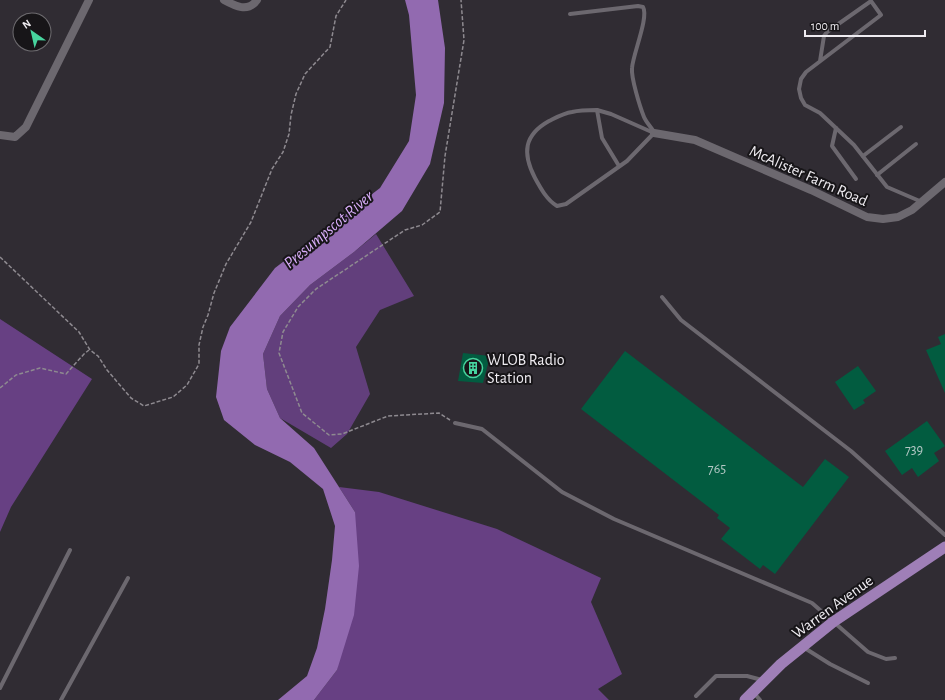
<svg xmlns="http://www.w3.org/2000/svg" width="945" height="700" viewBox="0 0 945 700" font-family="'Alegreya Sans',sans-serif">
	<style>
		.green { fill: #623f7c }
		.forest { fill: #674083 }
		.water { fill: #926ab0 }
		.building { fill: #025c40 }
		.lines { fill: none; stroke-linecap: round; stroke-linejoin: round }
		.path { stroke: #8e8a90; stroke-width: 1.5; stroke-dasharray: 4 2; stroke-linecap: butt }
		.service { stroke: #6c686f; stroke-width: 4 }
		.minor { stroke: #6c686f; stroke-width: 8 }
		.primary { stroke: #9f7fb7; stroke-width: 11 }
		.labels { text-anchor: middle; stroke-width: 4; stroke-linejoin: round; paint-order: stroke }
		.number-label { font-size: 14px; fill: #b4c8c5 }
		.street-label { font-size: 16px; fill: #efecf1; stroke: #171518 }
		.poi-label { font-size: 16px; fill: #efecf1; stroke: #171518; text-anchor: start }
		.water-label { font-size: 17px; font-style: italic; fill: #d9aefa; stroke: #171518 }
	</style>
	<rect width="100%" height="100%" fill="#302c33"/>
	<polygon class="green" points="376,234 414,296 380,310 356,347 370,394 347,434 331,448 280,418 267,389 263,354 280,316 310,285 354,252"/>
	<g class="forest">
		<polygon points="0,319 92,379 11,507 0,532"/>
		<polygon points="339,487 379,492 497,529 601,578 591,602 622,674 598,689 609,700 314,700 337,670 355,512"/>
	</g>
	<polygon class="water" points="405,0 438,0 445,48 444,103 430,164 402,211 354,252 310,285 280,316 263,354 267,389 280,418 314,448 355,512 359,566 354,615 337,670 314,700 278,700 307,676 317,648 325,609 332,560 335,526 323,489 290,462 255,445 224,420 216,397 221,351 230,327 275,268 380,188 409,141 416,95 409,15"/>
	<g class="building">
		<polygon points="945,334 945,393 926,350 941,344 938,337"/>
		<polygon points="625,351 803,487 825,459 849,477 775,574 763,565 760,569 721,539 730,528 717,518 719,515 581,409"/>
		<polygon points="463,353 490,356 483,383 458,381"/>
		<polygon points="858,366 876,391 863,400 865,403 854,410 835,382"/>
		<polygon points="927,421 945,446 934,453 939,461 918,477 912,468 902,475 885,451"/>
	</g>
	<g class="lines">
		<g class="path">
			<polyline points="0,257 79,332 90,350 98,356 107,370 131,398 144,406 173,397 187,385 199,364 199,345 203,327 208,315 214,293 226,264 251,222 272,169 283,152 289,134 291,115 296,94 305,74 330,47 336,16 346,0"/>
			<polyline points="0,388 16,375 40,368 66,374 84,354 89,350"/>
			<polyline points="450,420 439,413 388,416 342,434 329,435 302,413 279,353 283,332 298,307 316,289 405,230 422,225 440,212 445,156 464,40 461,0"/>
		</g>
		<g class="service">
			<path d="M570 14 638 6 643 7C649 17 633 54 632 68 631 78 640 107 644 117 646 122 651 127 654 132"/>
			<polyline points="820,61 824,36 827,32 871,1 881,15 806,72 801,79 799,89 801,98 805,105 820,113 854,145 887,187 922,202"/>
			<path d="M597 110 611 114 654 133 627 161 566 204 557 206C547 200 541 189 535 178 522 153 524 135 549 121 557 117 564 113 572 112 580 110 589 110 597 110Z"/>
			<polyline points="597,110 602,138 619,166"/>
			<polyline points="836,128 832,146 856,179"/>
			<polyline points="863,156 901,127"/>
			<polyline points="877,175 916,144"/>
			<polyline points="662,297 681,320 851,451 945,535"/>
			<polyline points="455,423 482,429 562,492 614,519 812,603 868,652 886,659 895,658"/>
			<polyline points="803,647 830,664 868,683"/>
			<polyline points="0,688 70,550"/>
			<polyline points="754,693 760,700"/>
			<polyline points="696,696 716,676 747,676 762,680"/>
			<polyline points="61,700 128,578"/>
		</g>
		<g class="minor">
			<path d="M224 0C235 6 248 13 257 0"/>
			<polyline points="654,133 695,140 811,190 867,217 883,219 898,217 912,210 945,182"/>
			<polyline points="0,135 15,137 26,127 89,0"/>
		</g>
		<polyline class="primary" points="745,700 781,664 833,622 945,547"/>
	</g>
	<defs>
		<symbol id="building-ring" viewBox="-11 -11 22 22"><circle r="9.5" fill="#171518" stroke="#47d49e" stroke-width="1.5"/><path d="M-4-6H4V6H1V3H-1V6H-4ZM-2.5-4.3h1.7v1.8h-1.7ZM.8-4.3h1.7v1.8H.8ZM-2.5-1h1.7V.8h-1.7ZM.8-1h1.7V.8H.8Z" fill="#47d49e"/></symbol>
	</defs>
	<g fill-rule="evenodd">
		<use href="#building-ring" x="462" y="357" width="22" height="22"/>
	</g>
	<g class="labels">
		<g class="number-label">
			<text x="914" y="454">739</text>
			<text x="717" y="473">765</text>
		</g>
		<g class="street-label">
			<text transform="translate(809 175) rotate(24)" y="6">McAlister Farm Road</text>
			<text transform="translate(832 606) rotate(-36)" y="6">Warren Avenue</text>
		</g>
		<g class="poi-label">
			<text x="487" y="365">WLOB Radio<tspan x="487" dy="18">Station</tspan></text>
		</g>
		<g class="water-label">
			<text transform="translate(328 229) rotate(-40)" y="6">Presumpscot River</text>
		</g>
	</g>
	<g transform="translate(32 32) rotate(326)"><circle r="19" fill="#171518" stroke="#6d6b6f"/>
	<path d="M0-3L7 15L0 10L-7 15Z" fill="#47d49e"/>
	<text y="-6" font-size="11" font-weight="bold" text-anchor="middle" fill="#efecf1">N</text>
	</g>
	<path d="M805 30v6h120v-6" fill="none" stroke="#efecf1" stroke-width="2"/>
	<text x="811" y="30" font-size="12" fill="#efecf1" stroke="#171518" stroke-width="3" paint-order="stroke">100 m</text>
</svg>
